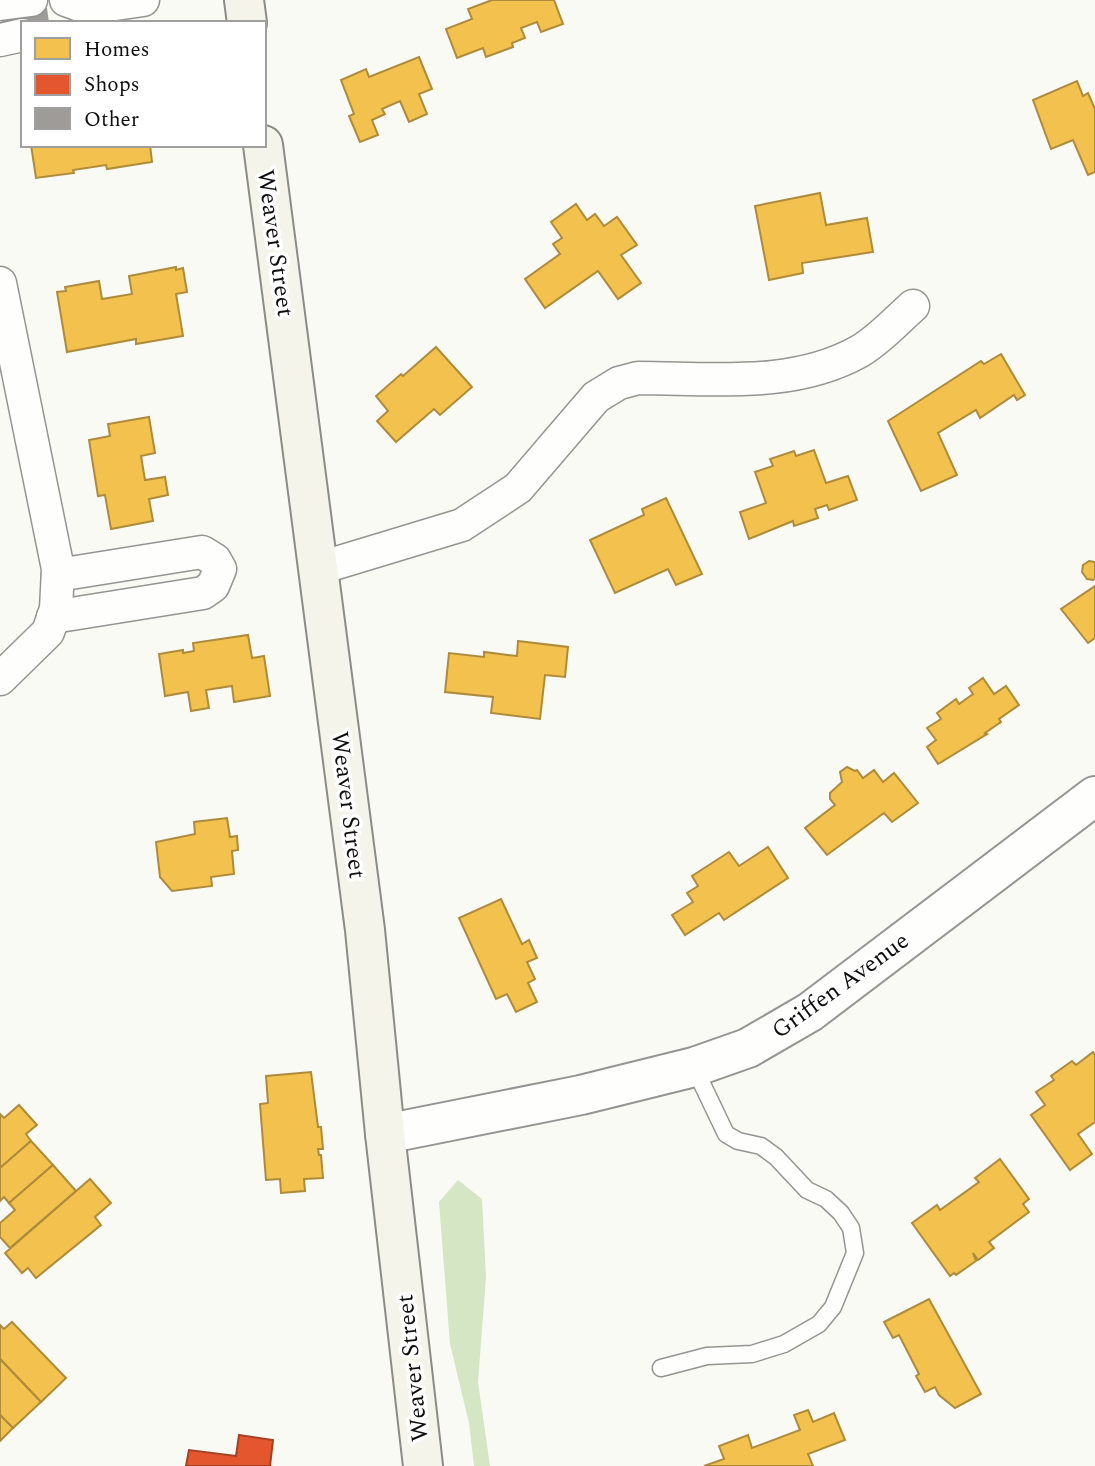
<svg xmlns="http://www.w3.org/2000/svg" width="1095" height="1466" viewBox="0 0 1095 1466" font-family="Spectral,serif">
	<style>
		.forest { fill: #d4e6c4 }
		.homes { fill: #f2c14e; stroke: #ae8b3b; stroke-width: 2 }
		.shops { fill: #e4572e; stroke: #a44124; stroke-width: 2 }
		.building { fill: #9e9c99 }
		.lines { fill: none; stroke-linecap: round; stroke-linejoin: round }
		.service-casing { stroke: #949492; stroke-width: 19 }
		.minor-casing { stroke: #949492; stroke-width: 35 }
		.tertiary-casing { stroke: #949492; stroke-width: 42 }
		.secondary-casing { stroke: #8b8b88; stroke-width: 42 }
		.service { stroke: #fefefd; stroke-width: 16 }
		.minor { stroke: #fefefd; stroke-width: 32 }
		.tertiary { stroke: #fefefd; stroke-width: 38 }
		.secondary { stroke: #f4f4eb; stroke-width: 38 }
		.labels { text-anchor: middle; stroke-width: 7; stroke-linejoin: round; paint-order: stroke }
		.street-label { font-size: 24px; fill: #0e0e0e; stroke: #fff }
	</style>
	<rect width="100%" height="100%" fill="#fafaf4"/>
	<polygon class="forest" points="458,1180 482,1199 486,1277 478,1382 490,1466 474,1466 469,1423 450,1344 439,1202"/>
	<g class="homes">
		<polygon points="492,0 554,0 563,24 541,32 537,22 521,28 525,38 512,43 513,47 486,57 483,48 457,58 446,29 472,19 468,9"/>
		<polygon points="419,57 432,89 419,94 427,114 409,122 400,101 382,109 385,114 372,120 378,135 360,142 349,116 354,114 341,80 366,69 369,77"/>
		<polygon points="1077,81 1083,96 1088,93 1095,109 1095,172 1088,175 1073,140 1051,149 1033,100"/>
		<polygon points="31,145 150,145 152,162 107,169 106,165 73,170 74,173 36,178"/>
		<polygon points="820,193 826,225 867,218 873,252 802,263 803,273 769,280 755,206"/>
		<polygon points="576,204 587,220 595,214 604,226 617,217 637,245 621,255 641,283 618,299 598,271 545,308 525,279 560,254 553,244 562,238 551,222"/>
		<polygon points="176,267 176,270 183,268 187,292 176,294 183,336 136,344 136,339 67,352 57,292 66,291 65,287 99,281 102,299 132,294 129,276"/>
		<polygon points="436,347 472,387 440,415 434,409 396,442 377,421 388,411 376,396 401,374 403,376"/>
		<polygon points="1001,354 1025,395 1017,400 1014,395 980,418 976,410 938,433 957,475 921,491 888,421 981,361 984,364"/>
		<polygon points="149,417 155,453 141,456 145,480 165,477 168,495 149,499 153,521 111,529 105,495 98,496 89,440 110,436 108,424"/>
		<polygon points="814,450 826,483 848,476 857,500 829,510 827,505 815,509 818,518 794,526 793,521 749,539 740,512 766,503 755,472 773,466 770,459 794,451 796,456"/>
		<polygon points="666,498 702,574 676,585 668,569 615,593 590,540 644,515 642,509"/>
		<polygon points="1089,561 1095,562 1095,579 1093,580 1087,579 1082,572 1083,565"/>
		<polygon points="1095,586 1095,638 1088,643 1061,609"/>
		<polygon points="248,635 252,658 264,656 270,696 234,702 232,686 206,690 209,708 191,711 188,692 165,696 159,654 183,650 183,653 194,651 193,643"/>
		<polygon points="518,641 568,647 565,677 545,675 540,719 491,713 493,697 445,692 449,653 484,657 484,652 517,656"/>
		<polygon points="983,678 994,694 1006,686 1019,705 999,719 1001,722 985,733 987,734 938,764 927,747 936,740 927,728 941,719 937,713 956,699 959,704 973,694 969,688"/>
		<polygon points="847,767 855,771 857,770 863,778 874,770 883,782 894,773 918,803 892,822 884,813 827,855 805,828 835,805 830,799 830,793 842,782 840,772"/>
		<polygon points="227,818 230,837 237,836 238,850 232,851 234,874 211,877 212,886 172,891 160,877 156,842 195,834 194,822"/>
		<polygon points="768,847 788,878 724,920 719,913 685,935 672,915 693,902 687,893 698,886 692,876 729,852 739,866"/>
		<polygon points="501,899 522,944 529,940 537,958 527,962 535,979 528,983 537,1002 516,1012 507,994 496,999 459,918"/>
		<polygon points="1093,1052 1095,1055 1095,1122 1078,1134 1092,1154 1070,1170 1031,1115 1045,1105 1036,1092 1054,1080 1051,1076 1072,1061 1076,1065"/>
		<polygon points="311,1072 318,1127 321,1127 323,1149 318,1149 319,1155 321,1155 323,1178 304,1179 305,1191 281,1193 280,1179 266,1180 260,1104 268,1103 266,1076"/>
		<polygon points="19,1105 37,1125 26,1134 31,1141 0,1168 0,1114 4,1118"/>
		<polygon points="31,1141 53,1165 9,1203 4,1197 0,1201 0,1168"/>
		<polygon points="1000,1159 1029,1199 1023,1204 1029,1212 989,1242 994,1248 978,1260 973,1253 976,1261 956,1275 954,1273 950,1276 912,1223 937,1205 940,1210 979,1182 975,1178"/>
		<polygon points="53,1165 76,1191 10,1248 0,1237 0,1223 15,1210 9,1203"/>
		<polygon points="90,1179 111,1203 95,1217 101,1225 36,1278 28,1268 22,1273 5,1253"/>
		<polygon points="929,1299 981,1394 955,1408 939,1395 935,1387 925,1392 916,1376 919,1374 899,1335 893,1338 884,1322"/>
		<polygon points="12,1322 66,1378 41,1402 0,1359 0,1325 4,1329"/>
		<polygon points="0,1359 41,1402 13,1428 0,1415"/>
		<polygon points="808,1410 813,1422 834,1413 845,1440 808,1454 813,1466 704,1466 724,1459 719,1446 748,1435 752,1448 800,1430 794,1415"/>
		<polygon points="0,1415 13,1428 0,1441"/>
	</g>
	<polygon class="shops" points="239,1435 273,1440 270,1466 186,1466 189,1450 236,1456"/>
	<polygon class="building" points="47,8 49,23 23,23 3,34 1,13"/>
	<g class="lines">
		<defs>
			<polyline id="service" points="661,1368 707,1356 752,1354 784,1344 819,1324 833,1307 855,1253 851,1228 841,1213 826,1199 807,1190 776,1157 761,1146 738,1141 726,1134 694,1067"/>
			<g id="minor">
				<polyline points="66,0 88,8 143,0"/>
				<polyline points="0,4 31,0"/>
				<polyline points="0,40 23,35"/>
				<polyline points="0,283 58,569 56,609 48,632 0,679"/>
				<path d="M320 568 462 525 518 488 596 397 619 383 638 378C711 378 793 389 860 351 879 340 896 321 913 306"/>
				<polyline points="53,617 203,593 213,586 220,569 215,560 202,552 58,575"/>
			</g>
			<polyline id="tertiary" points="385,1134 581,1095 694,1067 748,1048 810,1012 1095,796"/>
			<g id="secondary">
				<polyline points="244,0 247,23"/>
				<polyline points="263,145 365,930 385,1134 423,1466"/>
			</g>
		</defs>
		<use href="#service" class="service-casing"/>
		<use href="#minor" class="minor-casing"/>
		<use href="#tertiary" class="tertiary-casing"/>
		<use href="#secondary" class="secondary-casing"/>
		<use href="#service" class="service"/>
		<use href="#minor" class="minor"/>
		<use href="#tertiary" class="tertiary"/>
		<use href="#secondary" class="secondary"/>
	</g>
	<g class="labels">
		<g class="street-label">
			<text transform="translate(276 243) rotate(82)" y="8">Weaver Street</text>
			<text transform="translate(349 805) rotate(83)" y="8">Weaver Street</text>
			<text transform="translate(840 985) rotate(-36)" y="8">Griffen Avenue</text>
			<text transform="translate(412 1368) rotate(-96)" y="8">Weaver Street</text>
		</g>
	</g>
	<rect x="21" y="21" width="245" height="126" fill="#ffffff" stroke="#9f9f9f" stroke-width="2"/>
	<rect x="35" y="38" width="35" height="21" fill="#f2c14e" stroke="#9f9f9f" stroke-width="2"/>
	<text x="84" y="56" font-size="21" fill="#0e0e0e">Homes</text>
	<rect x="35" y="74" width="35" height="21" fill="#e4572e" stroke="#9f9f9f" stroke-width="2"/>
	<text x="84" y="91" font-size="21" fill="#0e0e0e">Shops</text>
	<rect x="35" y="108" width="35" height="21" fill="#9e9c99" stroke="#9f9f9f" stroke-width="2"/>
	<text x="84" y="126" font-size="21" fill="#0e0e0e">Other</text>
</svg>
